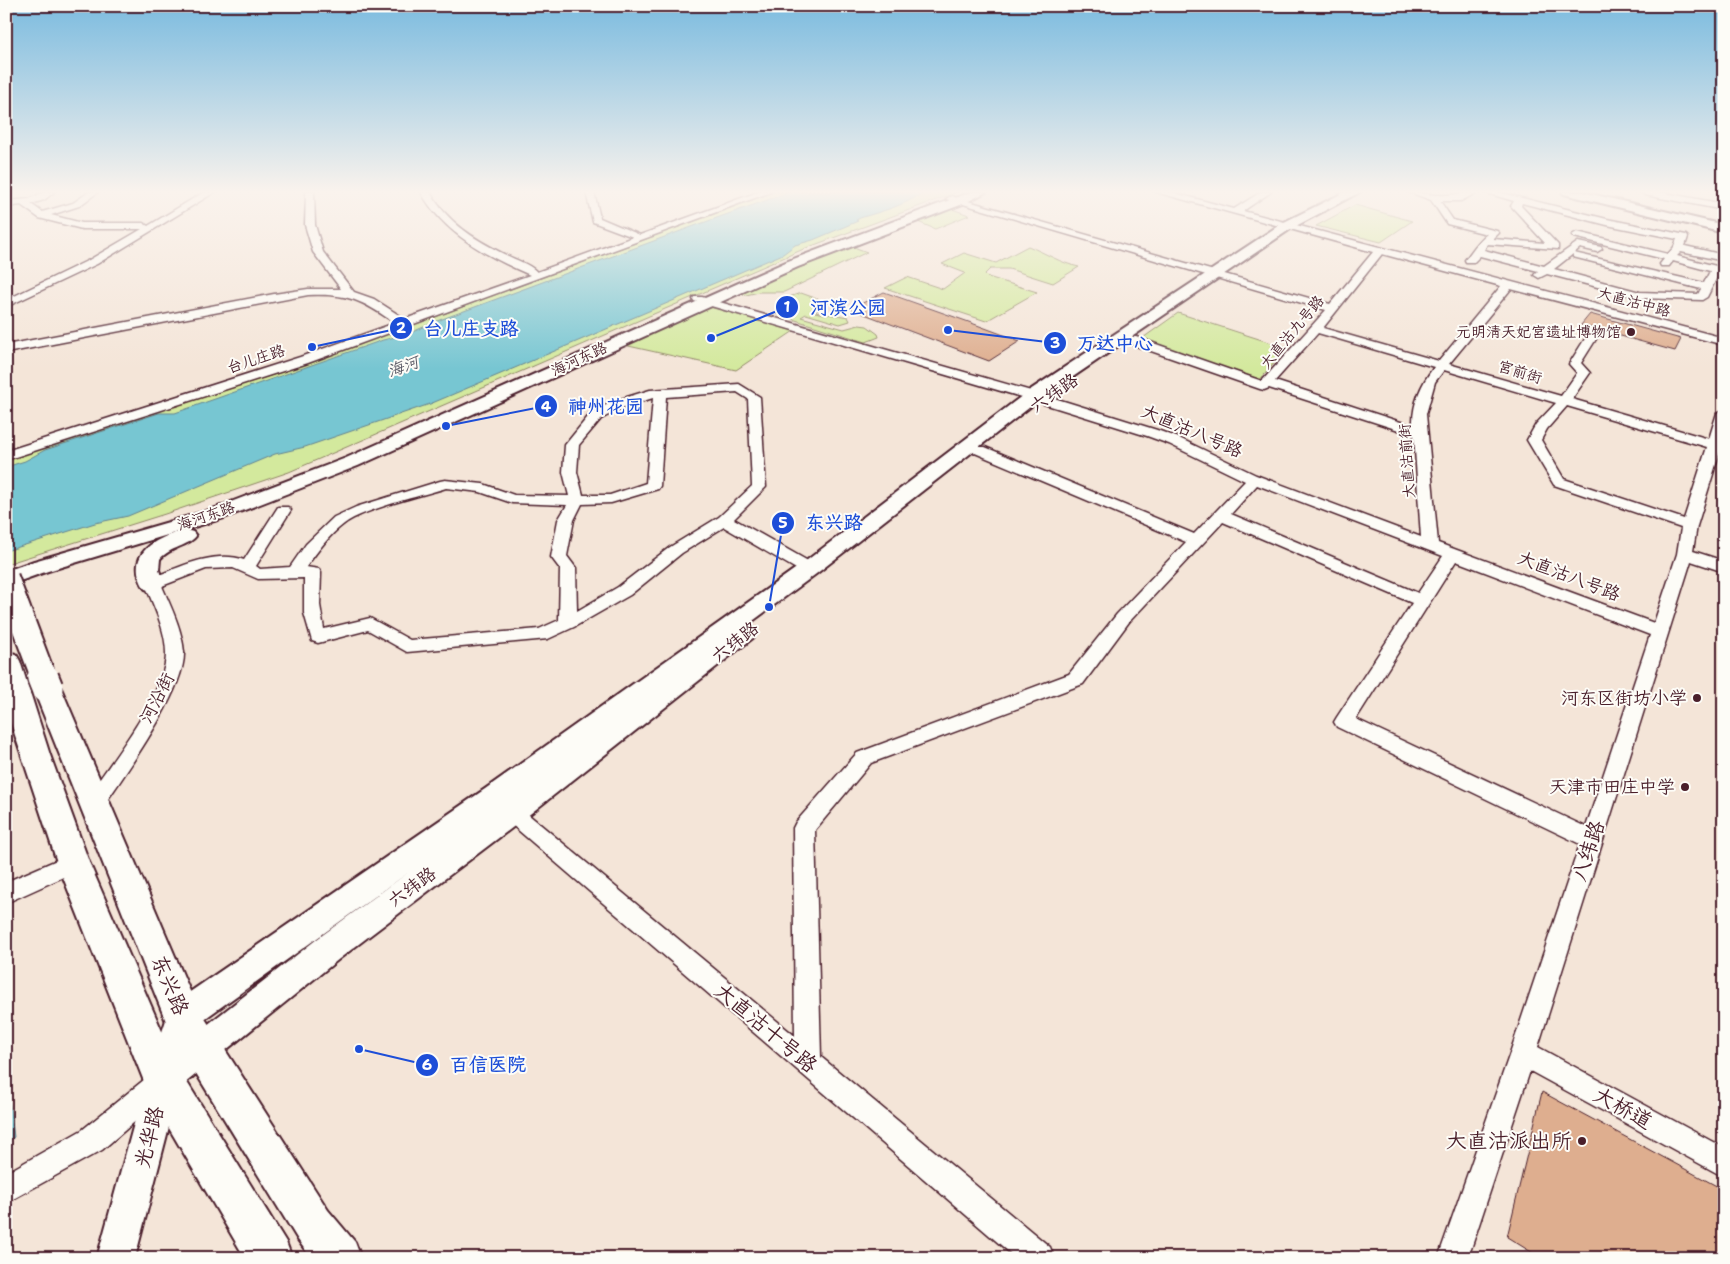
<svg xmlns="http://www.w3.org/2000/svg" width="1730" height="1264" viewBox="0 0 1730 1264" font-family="'Shantell Sans','LXGW WenKai TC',sans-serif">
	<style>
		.green { fill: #d3e99d; stroke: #8e8464 }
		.water { fill: #77c6d2; stroke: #65838f }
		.building { fill: #deae8f; stroke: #4a1f2b }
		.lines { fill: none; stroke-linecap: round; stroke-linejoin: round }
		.minor-casing { stroke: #4a1f2b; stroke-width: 3 }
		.major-casing { stroke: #4a1f2b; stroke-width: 4 }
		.highway-casing { stroke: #4a1f2b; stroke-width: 4 }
		.minor { fill: #fdfcf7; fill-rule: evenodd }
		.major { fill: #fdfcf7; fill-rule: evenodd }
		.highway { fill: #fdfcf7; fill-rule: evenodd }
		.highway-bridge-far1-casing { stroke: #4a1f2b; stroke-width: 28; stroke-linecap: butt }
		.highway-bridge-casing { stroke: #4a1f2b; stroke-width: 35; stroke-linecap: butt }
		.highway-bridge-far1 { stroke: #fdfcf7; stroke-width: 24 }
		.highway-bridge { stroke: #fdfcf7; stroke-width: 31 }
		.poi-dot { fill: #4a1f2b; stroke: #fdfcf7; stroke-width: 2 }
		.labels { text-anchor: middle; stroke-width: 4; stroke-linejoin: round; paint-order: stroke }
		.far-street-label { font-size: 15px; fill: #4a1f2b; stroke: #fdfcf7 }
		.far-poi-label { font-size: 15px; fill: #4a1f2b; stroke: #fdfcf7; text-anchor: end }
		.far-water-label { font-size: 16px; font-style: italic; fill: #5a5965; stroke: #fdfcf7 }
		.street-label { font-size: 18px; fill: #4a1f2b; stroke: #fdfcf7 }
		.poi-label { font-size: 18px; fill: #4a1f2b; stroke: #fdfcf7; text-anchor: end }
		.near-street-label { font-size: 21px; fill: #4a1f2b; stroke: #fdfcf7 }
		.near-poi-label { font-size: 21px; fill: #4a1f2b; stroke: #fdfcf7; text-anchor: end }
		.leader { fill: none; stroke: #1d4ed8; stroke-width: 2 }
		.callout-dot { fill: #1d4ed8; stroke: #fdfcf7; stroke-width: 2 }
		.mark-label { font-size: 15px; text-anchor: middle; font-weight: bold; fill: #fff }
		.callout-label { font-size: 19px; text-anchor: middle; font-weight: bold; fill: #1d4ed8; stroke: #fdfcf7; stroke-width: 4; stroke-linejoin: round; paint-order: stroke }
	</style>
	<rect width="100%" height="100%" fill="#f4e5d8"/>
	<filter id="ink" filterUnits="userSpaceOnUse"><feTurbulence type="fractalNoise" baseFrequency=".02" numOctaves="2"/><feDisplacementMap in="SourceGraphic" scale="10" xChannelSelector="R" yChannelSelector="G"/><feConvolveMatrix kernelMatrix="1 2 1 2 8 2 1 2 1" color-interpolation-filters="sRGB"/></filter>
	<g filter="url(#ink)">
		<g class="green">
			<polygon points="773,192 958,192 806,248 289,472 165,514 6,564 6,460 273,375 411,326"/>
			<polygon points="1355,205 1412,221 1381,242 1316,226"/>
			<polygon points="952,209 969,215 935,229 918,222"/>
			<polygon points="851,246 867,252 784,292 759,292 746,295 740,293"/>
			<path d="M1028 246C1046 253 1060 263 1079 267L1053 283 1009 269H990L985 274 988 277 1037 292 986 321 885 288 907 277 943 289 965 273 942 264 964 253 996 263Z"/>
			<path d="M801 293 829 303 815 312C825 315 836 314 848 317L850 321 840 324 806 314 801 317 844 329 859 325 867 326 878 334 879 337 866 342 776 314 791 305 789 297Z"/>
			<polygon points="706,306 794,331 736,370 624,345"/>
			<polygon points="1178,313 1287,348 1259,381 1140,340"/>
		</g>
		<g class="water">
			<path d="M790 192H924C904 206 882 211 860 218L856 220 858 221 813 240 795 245 783 254 430 404 305 447 275 454 128 516 95 523 6 551V467L25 461 45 450 159 413H175L383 340 408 334 437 321 697 225Z"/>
			<polygon points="6,1091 9,1099 14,1137 6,1143"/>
		</g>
		<g class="building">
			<polygon points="884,292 966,321 1020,341 989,361 851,309"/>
			<polygon points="1590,314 1681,339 1675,351 1581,325"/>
			<polygon points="1542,1092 1724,1190 1724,1258 1541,1258 1507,1237"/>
		</g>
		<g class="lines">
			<defs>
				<g id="minor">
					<polygon points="44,192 54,192 44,200 31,204 42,212 73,203 89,192 98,192 79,206 51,215 82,223 143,223 148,226 204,192 215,192 97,264 6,307 6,300 89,260 142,229 82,229 39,218 21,205 6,207 6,201 29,199"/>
					<path d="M306 192H314L315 225 323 252 354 292 374 299 405 319 530 275C488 257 443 233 421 192H430C447 223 476 240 506 255 516 260 530 264 537 272L633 237 593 222 586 192H594L600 218 640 235 758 192H771L308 363 6 460V451L300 357 395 323C363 301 349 293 308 295L6 353V345L274 294 308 289H341L313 252 305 225Z"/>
					<path d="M1156 192H1171L1234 209 1261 192H1271L1243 211 1724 338V345L1511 289 1449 364 1561 396 1577 373 1569 364 1588 334 1592 332 1598 336 1581 363 1590 373 1572 399 1709 439 1717 413 1724 409 1722 445 1697 526 1693 551 1724 561V572L1691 561 1538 1047 1724 1148V1177L1530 1071 1468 1258H1438L1510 1053 1580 844 1337 727 1334 722 1337 717 1412 603 1223 522 1129 622 1083 684 871 763 815 830 821 1057 1050 1247 1054 1258H1016L497 812 494 806 497 800 504 797 511 800 795 1036 793 828 796 822 857 753 1069 674 1117 614 1186 542 975 453 973 450 975 447H985L1194 534 1245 481 1169 444 1147 436 1028 399 694 301 693 299 694 297H702L1038 393 1157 430 1179 438 1256 475 1421 537 1414 435 1269 388 1264 390 1260 389 1128 343 1126 340 1128 337H1136L1262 381 1326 310 946 199 951 196 954 197 1330 304 1373 252ZM1382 254 1501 286 1439 361 1323 328ZM1318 333 1434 367C1421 384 1412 404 1413 426L1275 381ZM1444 370 1556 403 1536 424 1527 440 1554 485 1681 528 1677 554 1654 623 1438 543 1426 414 1435 382ZM1567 406 1707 447 1684 519 1564 479 1541 440 1547 429ZM1257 485 1443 556 1418 593 1231 514ZM1456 561 1650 635 1586 827 1356 719Z"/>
					<path d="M1409 192C1419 192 1428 195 1437 195 1452 196 1464 192 1478 192L1461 201H1440L1453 220 1497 231 1499 233 1493 239 1545 243 1513 208 1511 206 1514 201 1483 192H1498L1607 219 1686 235 1688 237 1685 246 1724 255V261L1681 252 1677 256 1720 267 1721 269 1707 297 1702 300 1640 298 1547 274 1539 278 1534 275 1538 271 1480 256 1474 262H1466L1465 260C1472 251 1478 241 1487 234L1447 224 1431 200ZM1522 203 1607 225 1677 239 1674 247 1668 254 1577 232 1572 235 1574 237 1664 259 1660 264 1661 266H1669L1673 261 1710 271 1704 283 1574 253 1580 248 1597 252 1602 249 1601 247 1578 242 1544 266 1484 250 1487 244 1558 249V245L1521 206ZM1573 254V257L1701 289 1698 294 1640 292 1554 269Z"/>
					<polygon points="1641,192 1660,192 1724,204 1724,210 1645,195"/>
					<path d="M739 384 760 397 766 487 734 519 815 565 817 569 815 573 809 574 803 573 724 527 682 553 630 595 574 627 548 639 407 652 368 630 318 643 312 641 304 613V578L258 579 233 568 206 569 162 586C171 607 182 629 184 652 186 690 124 775 102 808L95 810 88 808 85 802 88 796C110 763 167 692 166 653 166 630 153 605 145 584L147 580C175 569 214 549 244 560L278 507H288L291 510 256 566 260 569 290 567 306 544 334 517 356 507 440 481 445 480 483 484 514 495 569 496 563 472 565 445 591 413 614 401 650 390ZM737 392 748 399 752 486 719 517 670 547 618 587 577 611 576 568 567 556 574 520 582 504 611 503 658 489 660 486 666 397ZM653 398 646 483 610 495H583L577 472 579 445 601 419 624 407ZM446 488 480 492 512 503 567 505 558 520 551 557 560 569 559 620 539 629 410 640 370 618 324 629 320 605 321 573 319 569 306 567C317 552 329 535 344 524 363 509 421 496 446 488Z"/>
					<polygon points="73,853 81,855 84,862 81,869 6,903 6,882"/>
					<polygon points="159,1071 168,1075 172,1084 168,1093 102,1150 6,1203 6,1173 82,1130 150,1075"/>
				</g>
				<g id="major">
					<polygon points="971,192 986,192 963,204 798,267 358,466 224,518 48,571 6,586 6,571 34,561 210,510 346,458 788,261"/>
					<path d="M1345 192H1360L1292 228 1039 400 816 574 746 626 753 628 756 633 753 638 521 821 339 959 179 1088 135 1258H97L146 1080 171 1005 485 789 802 564 1027 392 1284 222ZM409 872 317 939 193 1036 196 1025Z"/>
					<polygon points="1562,192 1583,192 1724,225 1724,233 1564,194"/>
					<path d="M186 530 193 532 196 536C189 546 170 547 160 559L159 570 164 584 161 589 153 591 145 589C123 554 156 537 186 530Z"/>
				</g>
				<g id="highway">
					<polygon points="6,652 16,654 20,661 50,755 89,862 177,1066 286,1242 292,1258 245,1258 149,1094 57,862 6,708"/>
					<polygon points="47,678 57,681 61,688 195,1003 328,1210 355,1242 361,1258 311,1258 298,1240 169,1029 33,688 37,681"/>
				</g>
			</defs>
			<use href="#minor" class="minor-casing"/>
			<use href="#major" class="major-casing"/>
			<use href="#highway" class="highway-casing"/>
			<use href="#minor" class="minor"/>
			<use href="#major" class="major"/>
			<use href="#highway" class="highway"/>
			<defs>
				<polyline id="highway-bridge-far1" points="6,578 44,679"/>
				<polyline id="highway-bridge" points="43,678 47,688"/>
			</defs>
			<use href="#highway-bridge-far1" class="highway-bridge-far1-casing"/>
			<use href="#highway-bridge" class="highway-bridge-casing"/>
			<use href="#highway-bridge-far1" class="highway-bridge-far1"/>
			<use href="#highway-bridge" class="highway-bridge"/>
		</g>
	</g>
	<linearGradient id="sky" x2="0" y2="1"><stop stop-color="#7bbbdf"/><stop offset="0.52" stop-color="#faf3ed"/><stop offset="1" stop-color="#faf3ed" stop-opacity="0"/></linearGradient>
	<rect width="1730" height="369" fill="url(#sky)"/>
	<g class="poi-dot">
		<circle cx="1631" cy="332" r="5"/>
		<circle cx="1697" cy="698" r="5"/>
		<circle cx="1685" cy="787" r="5"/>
		<circle cx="1582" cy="1141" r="5"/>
	</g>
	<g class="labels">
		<g class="far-street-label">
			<text transform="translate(1634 302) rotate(15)" y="5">大直沽中路</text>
			<text transform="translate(1292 332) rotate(-50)" y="5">大直沽九号路</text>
			<text transform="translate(256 359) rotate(-18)" y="5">台儿庄路</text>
			<text transform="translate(579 359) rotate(-25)" y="5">海河东路</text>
			<text transform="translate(1520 372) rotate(17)" y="5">宫前街</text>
			<text transform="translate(1407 461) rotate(-94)" y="5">大直沽前街</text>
			<text transform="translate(206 516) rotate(-19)" y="5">海河东路</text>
		</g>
		<g class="far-poi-label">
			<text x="1621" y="337">元明清天妃宫遗址博物馆</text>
		</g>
		<g class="far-water-label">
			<text transform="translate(403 366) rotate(-20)" y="6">海河</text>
		</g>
		<g class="street-label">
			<text transform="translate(1054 393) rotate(-35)" y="6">六纬路</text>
			<text transform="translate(1192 431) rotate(23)" y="6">大直沽八号路</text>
			<text transform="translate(1569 576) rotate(21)" y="6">大直沽八号路</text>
			<text transform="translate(735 642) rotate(-38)" y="6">六纬路</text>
			<text transform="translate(157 698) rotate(-63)" y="6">河沿街</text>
			<text transform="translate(412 887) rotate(-36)" y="6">六纬路</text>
		</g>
		<g class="poi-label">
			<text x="1687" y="704">河东区街坊小学</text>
			<text x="1675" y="793">天津市田庄中学</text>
		</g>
		<g class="near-street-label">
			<text transform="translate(1588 851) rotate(-72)" y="7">八纬路</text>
			<text transform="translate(170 985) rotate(67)" y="7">东兴路</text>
			<text transform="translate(766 1028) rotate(40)" y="7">大直沽十号路</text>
			<text transform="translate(1623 1108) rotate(29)" y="7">大桥道</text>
			<text transform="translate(149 1137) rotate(-76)" y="7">光华路</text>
		</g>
		<g class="near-poi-label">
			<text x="1572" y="1148">大直沽派出所</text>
		</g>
	</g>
	<path class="leader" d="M711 338L787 307M312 347L401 328M948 330L1055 343M446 426L546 406M769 607L783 523M359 1049L427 1065"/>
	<g class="callout-dot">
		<circle cx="711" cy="338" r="5"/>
		<circle cx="312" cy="347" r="5"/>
		<circle cx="948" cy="330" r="5"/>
		<circle cx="446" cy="426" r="5"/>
		<circle cx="769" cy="607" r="5"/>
		<circle cx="359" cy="1049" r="5"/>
		<circle cx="787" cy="307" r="12"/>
		<circle cx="401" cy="328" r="12"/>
		<circle cx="1055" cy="343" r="12"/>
		<circle cx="546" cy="406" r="12"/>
		<circle cx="783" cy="523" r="12"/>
		<circle cx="427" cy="1065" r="12"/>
	</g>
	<g class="mark-label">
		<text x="787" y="312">1</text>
		<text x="401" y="333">2</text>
		<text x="1055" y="348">3</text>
		<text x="546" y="412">4</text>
		<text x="783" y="528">5</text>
		<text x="427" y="1070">6</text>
	</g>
	<g class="callout-label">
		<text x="848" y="314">河滨公园</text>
		<text x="471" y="335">台儿庄支路</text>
		<text x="1115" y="350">万达中心</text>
		<text x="606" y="413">神州花园</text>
		<text x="834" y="529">东兴路</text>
		<text x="488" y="1071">百信医院</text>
	</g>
	<rect width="1730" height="1264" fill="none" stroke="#fdfcf7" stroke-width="25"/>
	<rect x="12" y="12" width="1705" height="1239" fill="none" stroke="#4a1f2b" stroke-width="2" filter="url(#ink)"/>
</svg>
